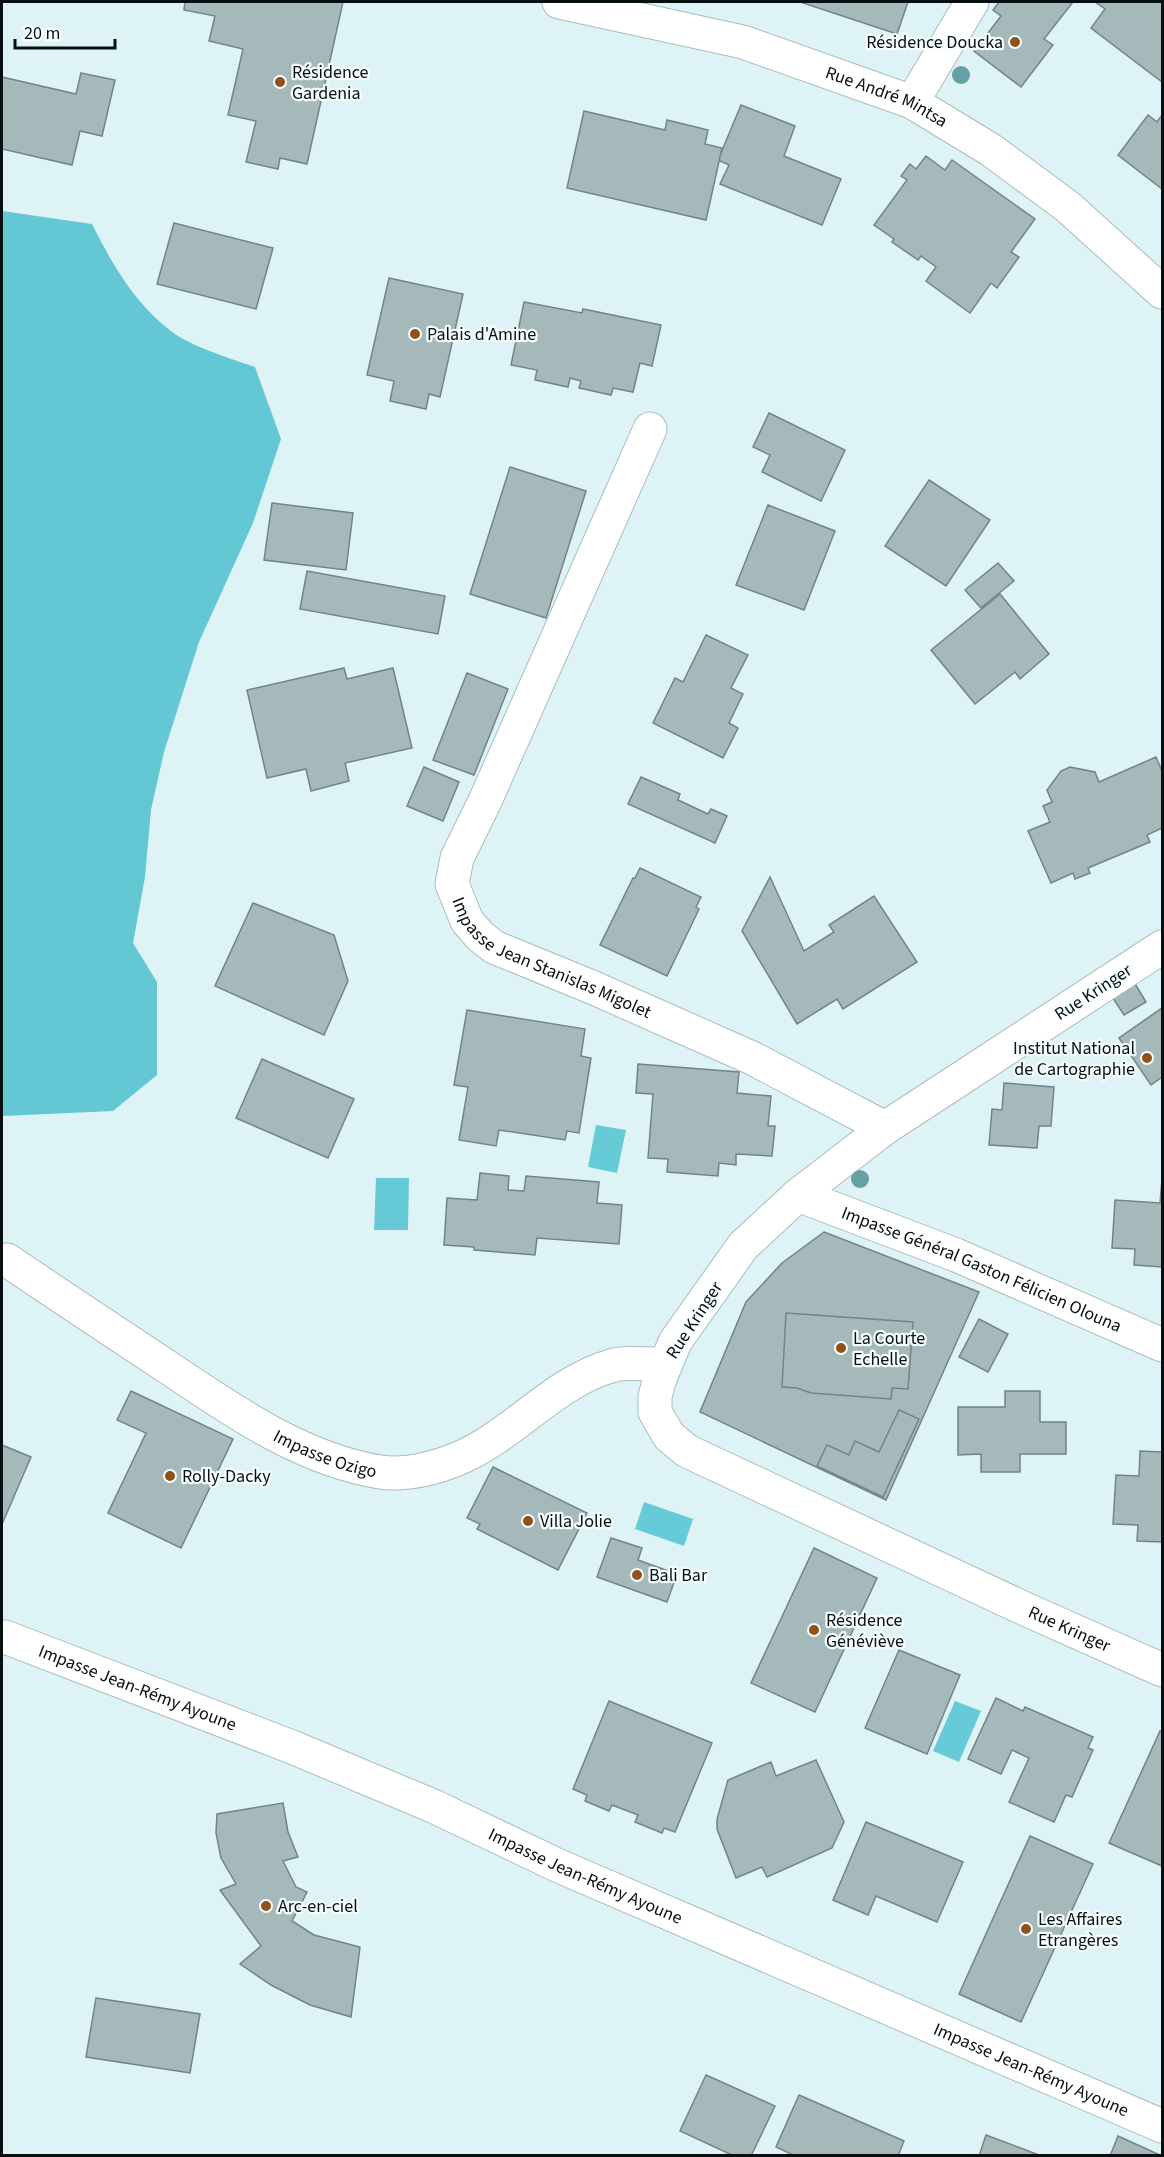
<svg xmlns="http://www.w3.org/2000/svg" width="1164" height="2157" viewBox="0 0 1164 2157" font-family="'Source Sans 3',sans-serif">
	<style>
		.forest { fill: #64c7d4 }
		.water { fill: #67cad7 }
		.building { fill: #a5b9bb; stroke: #728487; stroke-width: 1.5 }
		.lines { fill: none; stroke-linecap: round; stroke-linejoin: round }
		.minor-casing { stroke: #a9bdbf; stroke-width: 35 }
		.minor { stroke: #fff; stroke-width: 33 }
		.tree { fill: #64a0a6 }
		.poi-dot { fill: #90511a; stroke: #f5fdfe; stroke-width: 2 }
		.labels { text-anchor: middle; stroke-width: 4.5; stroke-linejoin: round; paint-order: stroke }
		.poi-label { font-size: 18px; fill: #080f10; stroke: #f5fdfe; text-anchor: start }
		.street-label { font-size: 18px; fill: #080f10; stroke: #f5fdfe }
	</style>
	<rect width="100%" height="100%" fill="#def3f5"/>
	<path class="forest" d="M2 211 92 224C113 266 138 309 178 336 195 347 234 360 255 367L281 439 253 523 199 642 164 752 151 810 145 877 133 943 157 982V1075L113 1111 2 1116Z"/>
	<g class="water">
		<polygon points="596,1125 626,1130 617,1173 588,1167"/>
		<polygon points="376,1178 409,1178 408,1230 374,1230"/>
		<polygon points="644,1502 693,1519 684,1546 635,1529"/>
		<polygon points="955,1701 981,1711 959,1762 933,1751"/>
	</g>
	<g class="building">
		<polygon points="185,2 343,2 307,164 280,158 278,169 246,162 256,121 228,115 243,49 209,41 215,16 184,10"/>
		<polygon points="804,2 908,2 897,34 803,3"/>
		<polygon points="999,2 1073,2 1044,39 1053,45 1021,87 974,51 1001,16 993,10"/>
		<polygon points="1095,2 1162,2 1162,82 1091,28 1105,9"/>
		<polygon points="81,73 115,80 102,136 80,131 72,165 2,149 2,77 76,94"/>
		<polygon points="741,105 795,126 784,156 841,179 822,225 720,184 729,165 718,160"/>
		<polygon points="584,111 665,130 667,120 708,130 705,144 722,148 706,220 567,188"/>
		<polygon points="1148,115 1157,122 1162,115 1162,189 1118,155"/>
		<polygon points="926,156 945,170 952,160 1035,219 1011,252 1019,257 997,288 991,283 970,313 926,281 936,267 921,256 918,260 892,242 894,239 874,225 907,180 901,176 910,164 916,169"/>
		<polygon points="174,223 273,248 256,309 157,284"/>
		<polygon points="389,278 463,294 440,397 429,394 426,409 390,401 394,381 367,375"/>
		<polygon points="524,302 582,313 583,309 661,325 652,366 640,363 633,392 613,388 611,395 579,388 581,381 570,378 568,387 535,380 537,370 511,365"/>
		<polygon points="769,413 845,450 821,501 762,472 770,455 753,447"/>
		<polygon points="510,467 586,491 546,618 470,594"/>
		<polygon points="929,480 990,520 946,586 885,546"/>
		<polygon points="272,503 353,513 346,570 264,560"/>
		<polygon points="768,505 835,531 804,610 736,585"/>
		<polygon points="998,563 1014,581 981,608 965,590"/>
		<polygon points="307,571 445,596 438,634 300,609"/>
		<polygon points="1000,594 1049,654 1020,679 1015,672 975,704 931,650"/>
		<polygon points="706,635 748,655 731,688 743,694 729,723 738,728 723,758 653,723 675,678 683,682"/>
		<polygon points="344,668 347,679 393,668 412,748 345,763 349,781 311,791 306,769 267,778 247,690"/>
		<polygon points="467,673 508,689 474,775 433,760"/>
		<polygon points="1156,757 1162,771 1162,828 1147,835 1150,842 1088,868 1090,873 1075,879 1073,873 1051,883 1028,831 1050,822 1043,806 1052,802 1047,790 1061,771 1070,767 1095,772 1099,782"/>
		<polygon points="424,767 459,782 443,821 407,806"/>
		<polygon points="641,777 680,794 678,800 708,814 711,809 727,816 715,843 628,804"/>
		<polygon points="640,868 701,897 696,907 699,909 667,976 600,945 633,878 635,878"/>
		<polygon points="770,877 804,951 834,932 829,925 874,896 917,962 843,1009 837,999 797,1024 742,931"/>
		<polygon points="253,903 334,935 348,981 324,1035 215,986"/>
		<polygon points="1134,982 1146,1002 1124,1015 1111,995"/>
		<polygon points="1162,1008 1162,1077 1151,1085 1119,1038"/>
		<polygon points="467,1010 585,1029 581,1056 591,1058 579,1133 567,1131 565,1140 499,1130 496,1146 459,1140 468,1087 454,1085"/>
		<polygon points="262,1059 354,1099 328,1158 236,1118"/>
		<polygon points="638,1064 739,1072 737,1093 771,1096 768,1126 775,1126 772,1156 736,1154 736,1165 719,1163 718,1176 667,1172 668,1159 648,1158 653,1094 636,1093"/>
		<polygon points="1004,1083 1054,1087 1051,1126 1039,1126 1037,1148 989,1145 992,1109 1002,1110"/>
		<polygon points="480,1173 509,1176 508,1190 524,1191 526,1176 599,1182 597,1203 622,1205 619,1244 537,1238 535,1255 474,1250 474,1247 444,1245 447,1198 477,1200"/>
		<polygon points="1162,1179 1162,1267 1134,1265 1135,1249 1112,1248 1115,1200 1160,1203"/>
		<polygon points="824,1232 979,1292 886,1500 700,1412 746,1302 782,1263"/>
		<polygon points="786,1313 913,1322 908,1389 892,1388 891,1399 811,1393 797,1388 782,1387"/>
		<polygon points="979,1319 1008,1334 988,1372 959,1357"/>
		<polygon points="131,1391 233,1439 181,1548 108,1513 146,1433 117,1420"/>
		<polygon points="1005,1391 1040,1391 1040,1422 1066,1422 1066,1454 1020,1454 1020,1472 981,1472 981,1454 958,1455 958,1407 1005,1407"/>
		<polygon points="899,1410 919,1419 883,1497 817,1466 827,1445 849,1455 855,1441 879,1452"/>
		<polygon points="2,1445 31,1457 3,1522 2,1521"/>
		<polygon points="1140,1451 1162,1452 1162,1542 1137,1541 1138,1525 1113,1524 1116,1475 1139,1476"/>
		<polygon points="493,1467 587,1513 558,1570 477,1529 480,1524 467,1518"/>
		<polygon points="611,1538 642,1548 638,1560 677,1574 667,1602 597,1577"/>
		<polygon points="814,1548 877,1578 815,1712 751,1683"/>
		<polygon points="899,1650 960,1675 927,1754 865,1728"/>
		<polygon points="996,1698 1023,1711 1025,1707 1093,1737 1088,1748 1093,1750 1072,1797 1066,1795 1054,1822 1009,1802 1029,1758 1012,1750 1001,1774 968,1759"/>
		<polygon points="609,1701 712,1743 675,1832 664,1828 662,1833 635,1822 638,1815 612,1805 609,1811 585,1801 587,1795 573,1789"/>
		<polygon points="1160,1731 1162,1732 1162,1866 1109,1843"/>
		<polygon points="816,1760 844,1822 832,1848 767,1877 762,1867 736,1878 717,1829 717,1819 728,1780 771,1762 776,1776"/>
		<polygon points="283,1803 288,1832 298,1857 283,1861 296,1887 307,1892 292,1921 314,1935 360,1947 351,2017 310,2005 271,1985 240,1964 261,1946 220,1890 236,1884 221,1858 216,1833 217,1814"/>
		<polygon points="866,1822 963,1862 937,1922 876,1896 868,1915 833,1900"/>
		<polygon points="1030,1836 1093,1864 1021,2022 959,1994"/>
		<polygon points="96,1998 200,2014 190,2073 86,2057"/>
		<polygon points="706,2075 775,2106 751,2156 734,2156 680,2131"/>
		<polygon points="799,2095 904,2141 898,2156 795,2156 776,2147"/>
		<polygon points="986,2135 1026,2150 1041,2156 979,2156"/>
		<polygon points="1118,2136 1162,2156 1110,2156"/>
	</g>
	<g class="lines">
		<defs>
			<g id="minor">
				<path id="s1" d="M559 2 743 42 912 102 991 150 1068 207 1162 292"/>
				<polyline points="912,102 972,2"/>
				<path id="s2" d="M650 429 485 801 457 858 452 884 467 921 480 936 494 947 594 988 752 1058 885 1128"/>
				<path id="s3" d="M1162 947 885 1128 798 1195 743 1246 675 1342 659 1381 655 1397V1412L669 1436 687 1451 1023 1608 1162 1670"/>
				<path id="s4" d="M798 1195 956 1255 1162 1345"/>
				<path id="s5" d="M7 1260C60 1296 113 1331 166 1366 232 1410 300 1459 380 1472 408 1476 440 1467 464 1456 516 1432 555 1382 611 1366 624 1361 650 1365 665 1364"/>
				<path id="s6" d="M5 1637 292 1747 433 1806 559 1866 1162 2126"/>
			</g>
		</defs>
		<use href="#minor" class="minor-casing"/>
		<use href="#minor" class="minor"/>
	</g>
	<g class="tree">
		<circle cx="961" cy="75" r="9"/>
		<circle cx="860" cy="1179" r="9"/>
	</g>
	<g class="poi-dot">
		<circle cx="1015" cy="42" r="6"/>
		<circle cx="280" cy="82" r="6"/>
		<circle cx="415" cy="334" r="6"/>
		<circle cx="1147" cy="1058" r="6"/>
		<circle cx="841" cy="1348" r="6"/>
		<circle cx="170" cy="1476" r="6"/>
		<circle cx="528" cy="1521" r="6"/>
		<circle cx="637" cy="1575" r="6"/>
		<circle cx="814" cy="1630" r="6"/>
		<circle cx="266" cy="1906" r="6"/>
		<circle cx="1026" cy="1929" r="6"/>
	</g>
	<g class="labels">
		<g class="poi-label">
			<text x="1003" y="48" text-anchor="end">Résidence Doucka</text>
			<text x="292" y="78">Résidence<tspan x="292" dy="21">Gardenia</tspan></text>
			<text x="427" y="340">Palais d'Amine</text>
			<text x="1135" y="1054" text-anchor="end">Institut National<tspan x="1135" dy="21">de Cartographie</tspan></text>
			<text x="853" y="1344">La Courte<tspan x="853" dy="21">Echelle</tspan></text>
			<text x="182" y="1482">Rolly-Dacky</text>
			<text x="540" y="1527">Villa Jolie</text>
			<text x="649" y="1581">Bali Bar</text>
			<text x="826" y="1626">Résidence<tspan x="826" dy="21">Généviève</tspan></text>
			<text x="278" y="1912">Arc-en-ciel</text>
			<text x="1038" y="1925">Les Affaires<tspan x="1038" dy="21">Etrangères</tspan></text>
		</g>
		<g class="street-label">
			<text dy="6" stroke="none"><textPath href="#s1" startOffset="342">Rue André Mintsa</textPath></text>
			<text dy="6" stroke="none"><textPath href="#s2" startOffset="628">Impasse Jean Stanislas Migolet</textPath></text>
			<text transform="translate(1093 992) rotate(-33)" y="6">Rue Kringer</text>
			<text dy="6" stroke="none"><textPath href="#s4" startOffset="198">Impasse Général Gaston Félicien Olouna</textPath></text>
			<text transform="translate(694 1320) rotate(-57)" y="6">Rue Kringer</text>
			<text dy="6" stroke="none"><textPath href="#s5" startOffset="374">Impasse Ozigo</textPath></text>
			<text dy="6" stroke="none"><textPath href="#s3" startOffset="1180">Rue Kringer</textPath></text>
			<text dy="6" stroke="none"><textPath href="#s6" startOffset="142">Impasse Jean-Rémy Ayoune</textPath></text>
			<text dy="6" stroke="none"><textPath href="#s6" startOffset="628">Impasse Jean-Rémy Ayoune</textPath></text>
			<text dy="6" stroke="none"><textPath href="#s6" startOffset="1114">Impasse Jean-Rémy Ayoune</textPath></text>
		</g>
	</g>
	<rect width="1164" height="2157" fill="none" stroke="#080f10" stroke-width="6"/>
	<path d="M15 39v9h100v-9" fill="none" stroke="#080f10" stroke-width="3"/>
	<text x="24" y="39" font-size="18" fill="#080f10" stroke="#f5fdfe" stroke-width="4.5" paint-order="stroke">20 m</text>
</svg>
